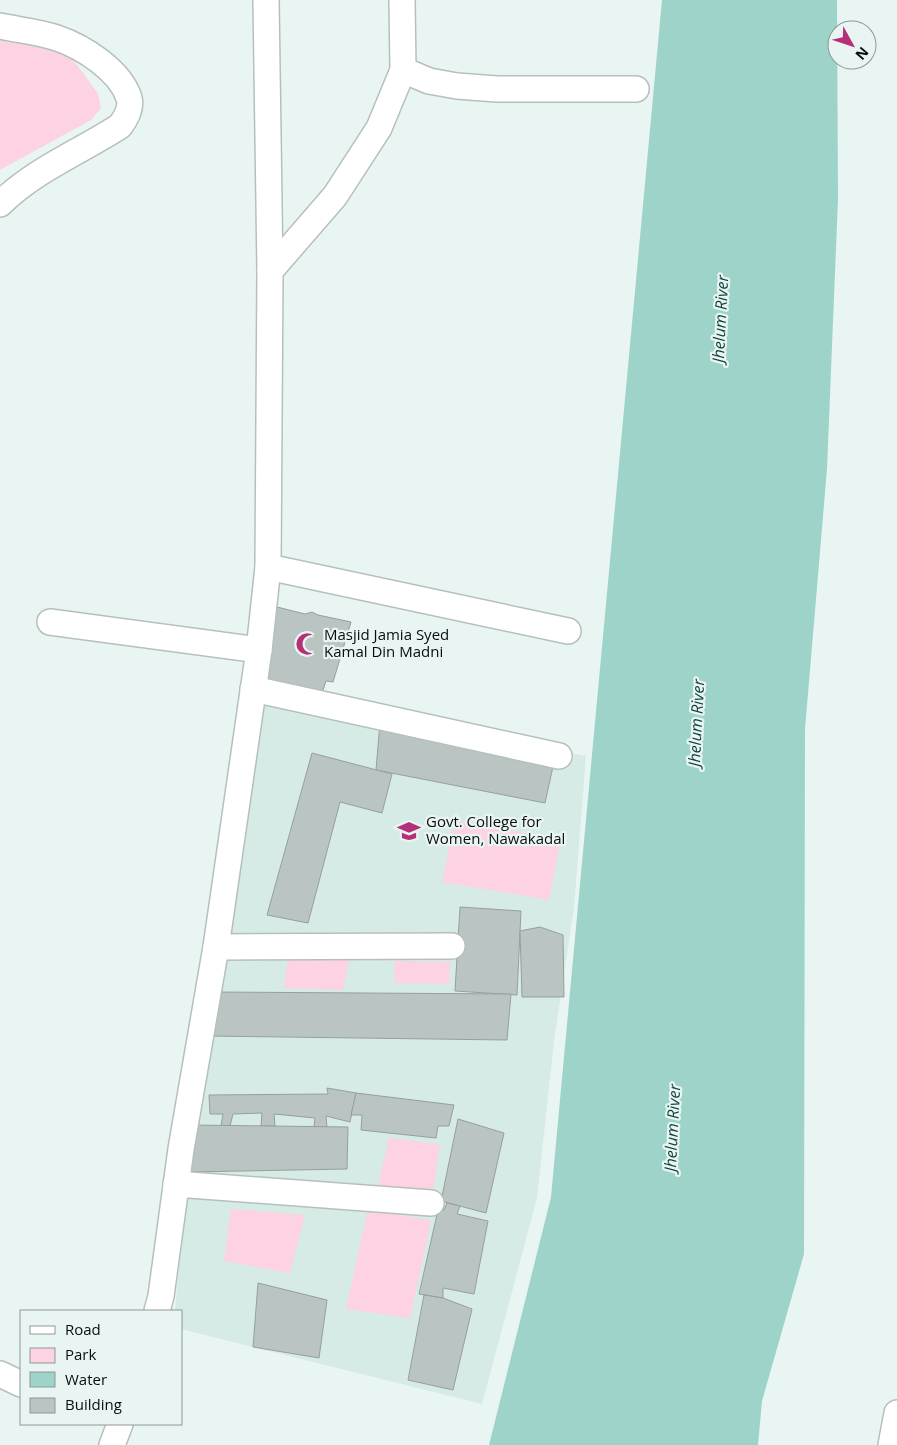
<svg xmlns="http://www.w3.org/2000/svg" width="897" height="1445" viewBox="0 0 897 1445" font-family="'Open Sans',sans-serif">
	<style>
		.built { fill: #d6eae6 }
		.green { fill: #fdd2e3 }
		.water { fill: #9dd3c9 }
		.building { fill: #bac4c2; stroke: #95a09e }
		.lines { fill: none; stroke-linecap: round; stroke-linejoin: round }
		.minor-casing { stroke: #b5c0bd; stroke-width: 28 }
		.minor { stroke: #fff; stroke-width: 25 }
		.labels { text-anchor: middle; stroke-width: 4.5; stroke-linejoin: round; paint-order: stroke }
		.poi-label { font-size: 15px; fill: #0a0d0d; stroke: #e9f5f2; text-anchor: start }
		.water-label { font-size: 16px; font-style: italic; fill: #0b3d36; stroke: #e9f5f2 }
	</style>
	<rect width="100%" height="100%" fill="#e9f5f2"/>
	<polygon class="built" points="258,696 586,756 574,907 554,1041 537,1198 482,1404 181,1329 181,1311 175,1311 185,1195"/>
	<g class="green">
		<polygon points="0,31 68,54 84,74 98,94 101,108 91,120 0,170"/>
		<polygon points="455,821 561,839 549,900 442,882"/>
		<polygon points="288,959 349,959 343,990 284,988"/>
		<polygon points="394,961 450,962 449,984 395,983"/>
		<polygon points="389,1138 440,1144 432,1197 378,1187"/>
		<polygon points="231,1209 305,1215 290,1273 224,1261"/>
		<polygon points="368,1209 431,1221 410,1318 346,1309"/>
	</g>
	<polygon class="water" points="662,0 837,0 838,199 827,469 805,729 804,1254 762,1401 758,1445 489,1445 551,1197"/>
	<g class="building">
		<polygon points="273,606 305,614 312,612 318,615 351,622 333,682 326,681 321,696 269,680 264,673 263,663 274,625"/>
		<polygon points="380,723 554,762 545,803 376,770"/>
		<polygon points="312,753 392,774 382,813 340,802 308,923 267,915"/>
		<polygon points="460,907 521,911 517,995 455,991"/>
		<polygon points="540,927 563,935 564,997 522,997 520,931"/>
		<polygon points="215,992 511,994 507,1040 208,1036"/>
		<polygon points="327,1088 356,1093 350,1122 326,1116 327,1127 314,1127 315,1118 274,1114 275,1126 261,1126 262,1113 233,1114 230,1126 221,1126 223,1114 210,1114 209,1095 328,1094"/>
		<polygon points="356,1093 454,1105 449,1126 438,1126 436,1138 361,1130 362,1115 351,1115"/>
		<polygon points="458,1119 504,1133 486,1213 441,1201"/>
		<polygon points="190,1125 348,1127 347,1169 189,1172"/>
		<polygon points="447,1203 460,1206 457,1214 488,1221 474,1294 443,1288 443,1298 419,1294 438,1210 444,1210"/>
		<polygon points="258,1283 327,1300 319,1358 253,1347"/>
		<polygon points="424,1295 443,1298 472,1309 453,1390 408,1380"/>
	</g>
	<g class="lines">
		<defs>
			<g id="minor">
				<path d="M0 26C18 30 39 32 57 38 83 47 120 70 129 98 132 108 126 118 120 126 80 152 34 170 0 204"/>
				<polyline points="403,70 429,81 457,86 497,89 636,89"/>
				<polyline points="270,271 335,196 379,128 403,70 402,0"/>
				<polyline points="268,567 568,631"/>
				<polyline points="50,622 259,650"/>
				<polyline points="253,689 559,756"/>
				<polyline points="216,947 452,946"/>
				<polyline points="176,1184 431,1203"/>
				<polyline points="157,1311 161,1296 181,1149 216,947 259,650 268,567 270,271 266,0"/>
				<polyline points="0,1374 21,1384"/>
				<polyline points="112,1445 120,1424"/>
				<polyline points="891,1445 897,1413"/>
			</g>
		</defs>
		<use href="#minor" class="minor-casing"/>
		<use href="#minor" class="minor"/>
	</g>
	<defs>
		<symbol id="mosque-bare" viewBox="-9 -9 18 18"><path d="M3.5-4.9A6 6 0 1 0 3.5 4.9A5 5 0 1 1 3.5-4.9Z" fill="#b53076" stroke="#e9f5f2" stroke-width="2.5" paint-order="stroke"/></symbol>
		<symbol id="university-bare" viewBox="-9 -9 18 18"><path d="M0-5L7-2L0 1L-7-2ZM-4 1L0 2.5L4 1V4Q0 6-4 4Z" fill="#b53076" stroke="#e9f5f2" stroke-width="2.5" paint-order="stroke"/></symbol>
	</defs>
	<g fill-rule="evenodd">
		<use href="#mosque-bare" x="291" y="628" width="32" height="32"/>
		<use href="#university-bare" x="393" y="815" width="32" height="32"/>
	</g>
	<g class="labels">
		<g class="poi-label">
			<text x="324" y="640">Masjid Jamia Syed<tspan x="324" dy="17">Kamal Din Madni</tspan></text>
			<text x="426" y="827">Govt. College for<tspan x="426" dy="17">Women, Nawakadal</tspan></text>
		</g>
		<g class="water-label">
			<text transform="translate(720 319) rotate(-87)" y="6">Jhelum River</text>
			<text transform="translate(696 723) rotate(-87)" y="6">Jhelum River</text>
			<text transform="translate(672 1128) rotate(-87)" y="6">Jhelum River</text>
		</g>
	</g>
	<rect x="20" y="1310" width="162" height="115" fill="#e9f5f2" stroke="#909896"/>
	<rect x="30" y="1326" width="25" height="8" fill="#ffffff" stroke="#909896"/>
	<text x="65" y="1335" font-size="15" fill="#0a0d0d">Road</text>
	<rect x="30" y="1348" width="25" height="15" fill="#fdd2e3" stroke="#909896"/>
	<text x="65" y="1360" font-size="15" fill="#0a0d0d">Park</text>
	<rect x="30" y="1372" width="25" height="15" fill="#9dd3c9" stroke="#909896"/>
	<text x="65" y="1385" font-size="15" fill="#0a0d0d">Water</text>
	<rect x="30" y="1398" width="25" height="15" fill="#bac4c2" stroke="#909896"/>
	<text x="65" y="1410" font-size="15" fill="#0a0d0d">Building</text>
	<g transform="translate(852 45) rotate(130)"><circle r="24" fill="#e9f5f2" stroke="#909896"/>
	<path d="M0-4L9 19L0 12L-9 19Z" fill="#b53076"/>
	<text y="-8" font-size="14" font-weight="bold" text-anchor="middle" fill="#0a0d0d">N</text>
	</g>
</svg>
